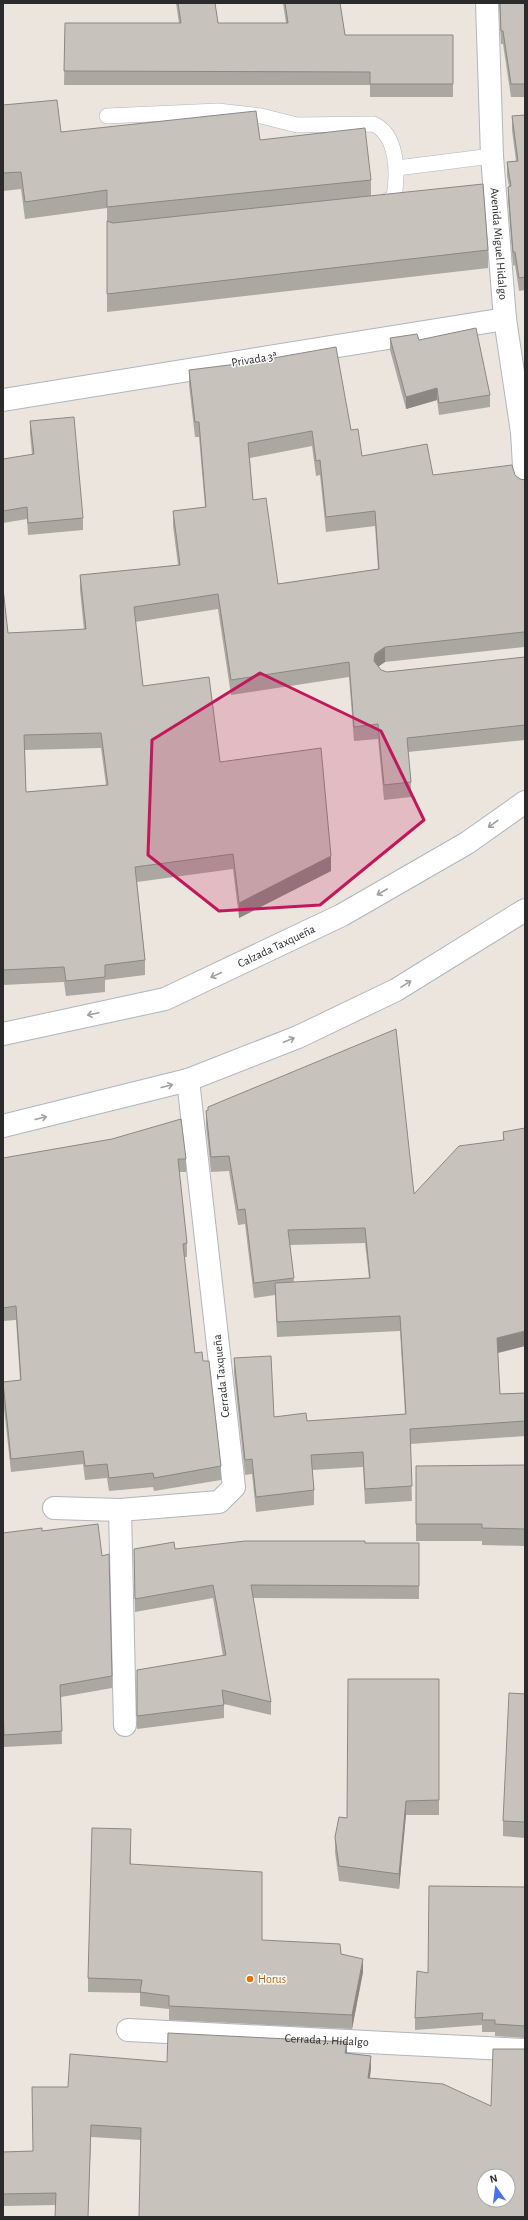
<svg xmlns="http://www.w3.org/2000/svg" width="528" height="2220" viewBox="0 0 528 2220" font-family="'Alegreya Sans',sans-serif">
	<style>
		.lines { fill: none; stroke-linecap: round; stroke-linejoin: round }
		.lane-casing { stroke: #b1b5bd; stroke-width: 16 }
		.street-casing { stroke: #b1b5bd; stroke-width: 24 }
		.secondary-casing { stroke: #b1b5bd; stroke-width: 24 }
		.lane { stroke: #fff; stroke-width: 15 }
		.street { stroke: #fff; stroke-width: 22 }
		.secondary { stroke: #fff; stroke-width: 22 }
		.wall { fill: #aba8a2; fill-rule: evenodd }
		.shaded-wall { fill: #8b8884 }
		.building { fill: #c7c3bc; stroke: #8b8884; fill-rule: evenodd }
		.oneway { stroke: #a0a0a0 }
		.marked { fill: #c2185b; fill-opacity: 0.2; stroke: #c2185b; stroke-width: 3; stroke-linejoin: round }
		.food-dot { fill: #e8710a; stroke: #fff; stroke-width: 1.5 }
		.labels { text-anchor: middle; stroke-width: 3; stroke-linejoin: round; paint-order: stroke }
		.street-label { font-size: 12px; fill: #2b2b2b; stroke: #fff }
		.food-label { font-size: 12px; fill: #c56008; stroke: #fff; text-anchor: start }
	</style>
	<rect width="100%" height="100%" fill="#ebe5de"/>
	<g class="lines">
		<defs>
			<g id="lane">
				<path d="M107 116 218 111 261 116 297 125 373 124C398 134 398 174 394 197L379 205"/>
				<polyline points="397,168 492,156"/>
			</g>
			<g id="street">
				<path id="s1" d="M487 3 492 156 505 319 522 432 525 483"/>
				<polyline points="3,400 505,319"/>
				<polyline points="54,1508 120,1510 219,1502 234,1487 188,1080"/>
				<polyline points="120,1510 125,1725"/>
				<path id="s2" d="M128 2030 525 2050"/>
			</g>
			<g id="secondary">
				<path id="s3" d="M3 1034 165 999 342 915 467 843 525 802"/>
				<polyline points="3,1126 188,1080 298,1037 396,990 525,910"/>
			</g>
		</defs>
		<use href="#lane" class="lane-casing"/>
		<use href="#street" class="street-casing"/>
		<use href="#secondary" class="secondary-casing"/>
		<use href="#lane" class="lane"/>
		<use href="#street" class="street"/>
		<use href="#secondary" class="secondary"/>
	</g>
	<g class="wall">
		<polygon points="176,3 215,3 218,23 286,23 283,3 340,3 345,35 453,35 453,97 370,97 370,85 64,85 65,23 179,23"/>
		<polygon points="499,3 525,3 525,97 511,97 503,44 501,44"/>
		<polygon points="3,105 61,132 260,140 371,180 371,196 488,250 488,268 107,312 107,208 25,219 21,189 3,191"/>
		<polygon points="525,115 525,290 519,291 515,265 513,266 508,200 508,187 509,186 507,176 507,162 516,161 512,130 512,116"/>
		<polygon points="390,338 419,340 490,395 490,407 439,415 437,400 406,409 390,350"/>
		<path d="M189 370 351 430 362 456 433 475H515L520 479 525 480V647H524L385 662 378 666 381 670 387 672 525 657V740L408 752 411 782V797L384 800 378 739 354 741 349 677 231 695 218 609 135 622 143 686 331 871 239 918 233 869 137 882 145 960V975L105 980V992L66 996 64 982 3 985V588L8 633 84 630 80 590V575L178 565 173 526V511L205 507 199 437H195L189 385ZM312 446 316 476 320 475 326 532 375 526 378 569 278 584 253 500 250 458ZM101 748 106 785 26 792 25 750Z"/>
		<polygon points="30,421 83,518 83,530 28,535 27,519 3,523 3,459 32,455 30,433"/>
		<path d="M208 1107 414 1194 503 1140V1132L525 1128V1346L498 1353 500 1394 525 1393V1436L410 1444 412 1501 365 1504 363 1467 312 1470 314 1490V1505L256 1512 252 1474 245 1475 234 1373V1358L274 1417 307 1421 405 1414 400 1331 277 1337 275 1295 254 1298 245 1224 238 1225 229 1171 211 1172 206 1126V1111L208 1110ZM365 1243 369 1278 294 1282 290 1245Z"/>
		<polygon points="3,1158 186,1159 186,1172 179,1172 187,1243 187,1257 184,1257 195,1353 203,1361 221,1466 221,1480 154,1491 153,1487 109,1491 107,1478 85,1480 83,1464 11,1472 3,1399 3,1382 20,1380 16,1320 3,1321"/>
		<polygon points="525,1465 525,1546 482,1545 482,1541 416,1541 416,1466"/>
		<polygon points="42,1531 112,1676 112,1688 61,1697 62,1744 4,1747 3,1720 3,1533"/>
		<polygon points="365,1543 419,1543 419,1599 253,1598 271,1702 271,1715 224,1704 224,1718 137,1729 137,1670 223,1656 213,1598 135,1612 134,1549 175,1549"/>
		<polygon points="439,1679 439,1815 406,1815 399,1889 339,1881 335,1852 335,1837"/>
		<polygon points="525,1694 525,1838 503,1836 503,1821"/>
		<polygon points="131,1843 131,1864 262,1940 341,1954 363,1972 352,2029 169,2020 169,2009 140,2006 140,1993 88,1992 88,1978"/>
		<polygon points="525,1887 525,2038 495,2036 495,2032 482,2032 482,2025 415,2030 415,2018 428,1973"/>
		<polygon points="347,2054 371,2068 370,2078 525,2217 141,2140 91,2137 56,2205 3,2206 3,2152 33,2151 68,2087 167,2062"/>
	</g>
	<g class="shaded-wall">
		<polygon points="437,388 437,400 406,409 406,397"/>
		<polygon points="385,647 385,662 375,669 374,661 375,654"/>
		<polygon points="331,856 331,871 239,918 239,903"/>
		<polygon points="525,1331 525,1346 497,1353 497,1338"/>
		<polygon points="406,1801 406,1815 399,1889 399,1874"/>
		<polygon points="363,1959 363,1972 352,2029 352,2015"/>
		<polygon points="347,2042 347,2054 345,2053"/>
		<polygon points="371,2056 371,2068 368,2090 368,2078"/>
		<polygon points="91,2125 91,2137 88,2217"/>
	</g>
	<g class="building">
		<polygon points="178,3 215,3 218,23 288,23 285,3 340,3 345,35 453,35 453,84 370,84 370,72 64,71 65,23 181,23"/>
		<polygon points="500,3 525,3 525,84 511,84 503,31 501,31"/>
		<polygon points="57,100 61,132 256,111 260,140 365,128 371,180 107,207 107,190 25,202 21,172 3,173 3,105"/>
		<polygon points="525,115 525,277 519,278 515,252 513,252 508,187 511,186 507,162 518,161 512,116"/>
		<polygon points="483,184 488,250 107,294 107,221 113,223"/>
		<polygon points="476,328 490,395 439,403 437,388 406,397 390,338 417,334 419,340"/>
		<path d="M336 347 351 430 358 429 362 456 427 444 433 475 512 465 515 475 520 479 525 480V632H524L385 647 375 654 374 661 381 670 387 672 525 657V725L407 738 411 782 384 785 378 724 354 727 349 662 231 680 218 594 134 607 143 686 209 677 220 762 321 748 331 856 239 903 233 854 135 867 145 960 105 965V977L66 981 64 967 3 970V588L8 633 86 629 80 575 180 565 173 511 206 507 199 422H195L189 370 245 363ZM312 431 316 461 320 460 326 517 375 511 379 569 278 584 266 498 253 500 248 443ZM101 733 108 785 26 792 24 735Z"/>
		<polygon points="74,417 83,518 28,523 27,507 3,511 3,459 34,454 30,421"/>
		<polygon points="396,1029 414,1194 459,1146 504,1140 503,1132 525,1128 525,1331 497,1338 500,1394 525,1393 525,1421 410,1429 412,1486 365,1489 363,1452 311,1455 314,1490 256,1497 252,1459 245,1460 234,1358 271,1356 274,1417 306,1413 307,1421 406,1414 400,1316 277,1322 275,1283 370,1278 365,1228 288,1230 294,1278 254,1283 245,1209 238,1210 229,1156 211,1157 206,1111 208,1110 208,1107"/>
		<polygon points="181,1119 186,1159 178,1159 187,1243 183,1244 195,1353 202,1352 203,1361 209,1361 221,1466 154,1478 153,1473 109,1478 107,1464 85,1466 83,1451 11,1459 3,1382 21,1380 16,1306 3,1308 3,1158 112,1139"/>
		<polygon points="525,1465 525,1529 482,1528 482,1524 416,1524 416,1466"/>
		<polygon points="98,1524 102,1556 109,1554 112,1676 60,1685 62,1731 4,1735 3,1708 3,1533 42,1528 42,1531"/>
		<polygon points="245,1541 365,1541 365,1543 419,1543 419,1586 251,1585 271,1702 222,1690 224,1705 137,1716 137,1670 226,1655 213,1585 135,1599 134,1549 174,1542 175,1549"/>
		<polygon points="348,1679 439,1679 439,1800 406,1801 399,1874 339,1866 335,1837 339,1817 347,1818"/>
		<polygon points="509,1693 525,1694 525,1822 503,1821"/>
		<polygon points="92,1828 131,1829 130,1864 262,1872 262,1940 340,1944 341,1954 363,1959 352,2015 169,2006 169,1996 140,1992 142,1980 88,1978"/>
		<polygon points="429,1886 525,1887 525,2026 495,2024 495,2020 482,2020 483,2013 415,2018 417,1971 428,1973"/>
		<path d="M168 2033 347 2042 345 2053 371 2056 368 2078 443 2084 491 2106 493 2049H525V2217H139L141 2128 91 2125 88 2217H55L56 2193 3 2194V2152L33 2151 32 2087H68L70 2054 167 2062ZM484 2176H508V2200H484Z"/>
	</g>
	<defs><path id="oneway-shaft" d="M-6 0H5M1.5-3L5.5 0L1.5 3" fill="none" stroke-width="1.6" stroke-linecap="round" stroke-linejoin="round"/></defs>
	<g class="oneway">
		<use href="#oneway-shaft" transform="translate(493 824) rotate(144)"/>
		<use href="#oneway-shaft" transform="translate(382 892) rotate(150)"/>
		<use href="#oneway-shaft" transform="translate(216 975) rotate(155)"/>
		<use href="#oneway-shaft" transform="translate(406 984) rotate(-32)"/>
		<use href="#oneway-shaft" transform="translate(93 1014) rotate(168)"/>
		<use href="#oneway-shaft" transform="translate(289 1040) rotate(-22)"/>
		<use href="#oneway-shaft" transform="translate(167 1086) rotate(-14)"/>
		<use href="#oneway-shaft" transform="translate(41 1118) rotate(-14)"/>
	</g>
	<path class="marked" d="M260 673 381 731 424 820 320 905 219 911 148 855 152 740Z"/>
	<circle class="food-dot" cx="250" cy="1979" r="4"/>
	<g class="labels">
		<g class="street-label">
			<text dy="4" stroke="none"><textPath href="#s1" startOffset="241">Avenida Miguel Hidalgo</textPath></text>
			<text transform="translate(254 359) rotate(-9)" y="4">Privada 3ª</text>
			<text dy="4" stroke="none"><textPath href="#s3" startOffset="289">Calzada Taxqueña</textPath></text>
			<text transform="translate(221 1376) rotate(-96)" y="4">Cerrada Taxqueña</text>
			<text dy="4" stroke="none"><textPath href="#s2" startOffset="199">Cerrada J. Hidalgo</textPath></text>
		</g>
		<g class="food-label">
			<text x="258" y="1983">Horus</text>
		</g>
	</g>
	<rect width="528" height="2220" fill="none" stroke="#2b2b2b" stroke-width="8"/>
	<g transform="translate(496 2188) rotate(346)"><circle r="19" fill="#ffffff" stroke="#aaaaaa"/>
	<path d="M0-3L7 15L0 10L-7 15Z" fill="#4c71eb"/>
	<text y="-6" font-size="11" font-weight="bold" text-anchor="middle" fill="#2b2b2b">N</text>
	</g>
</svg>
